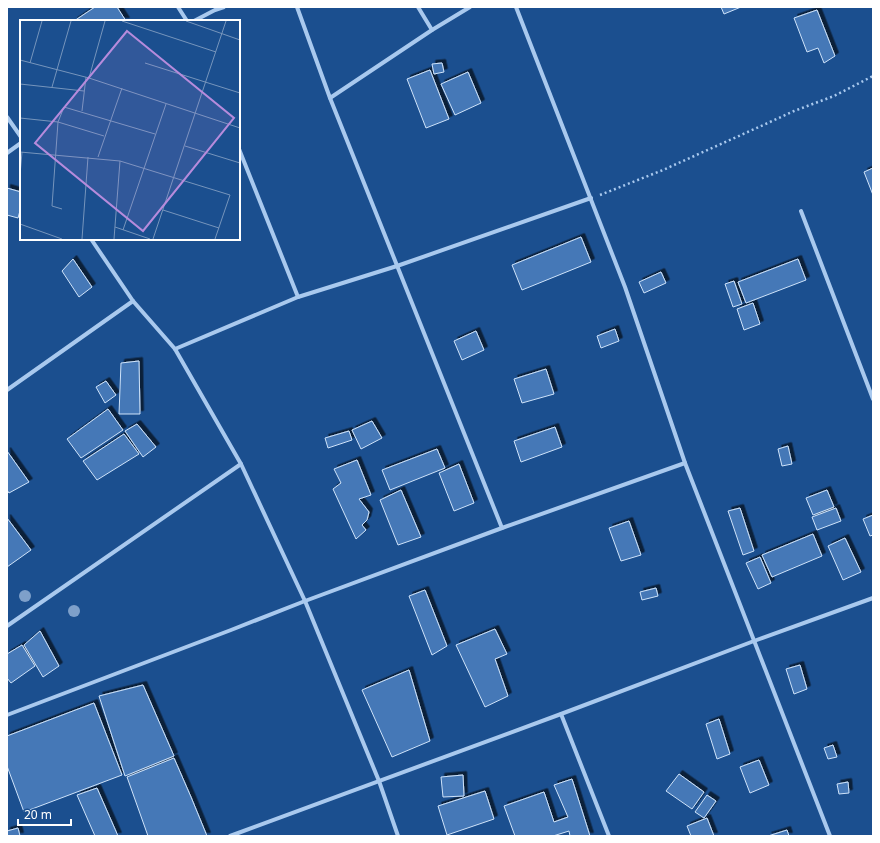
<svg xmlns="http://www.w3.org/2000/svg" width="880" height="843" viewBox="0 0 880 843" font-family="'Noto Sans',sans-serif">
	<style>
		.building { fill: #4478b7; stroke: #cfe3fa; filter: url(#shadow) }
		.lines { fill: none; stroke-linecap: round; stroke-linejoin: round }
		.path { stroke: #a9c9ee; stroke-width: 2.5; stroke-dasharray: 2 3; stroke-linecap: butt }
		.minor { stroke: #a9c9ee; stroke-width: 4 }
		.tree { fill: #7ea0ca }
		.inset-road { fill: none; stroke: #7695bc; stroke-width: 1 }
		.view { fill: #b68bdc; fill-opacity: 0.15; stroke: #b68bdc; stroke-width: 2 }
		.inset-edge { fill: none; stroke: #fff; stroke-width: 2 }
	</style>
	<defs>
		<filter id="shadow"><feDropShadow dx="3.5" dy="-3.5" stdDeviation="0" flood-color="#0009"/></filter>
	</defs>
	<rect width="100%" height="100%" fill="#1b4f8f"/>
	<g class="building">
		<polygon points="95,7 117,7 126,21 74,21"/>
		<polygon points="721,7 741,7 724,14"/>
		<polygon points="817,10 835,56 824,63 818,48 807,52 794,18"/>
		<polygon points="442,63 444,72 434,74 432,64"/>
		<polygon points="430,70 449,119 426,128 407,79"/>
		<polygon points="468,72 481,103 455,115 441,84"/>
		<polygon points="873,168 873,195 864,172"/>
		<polygon points="7,188 21,192 21,207 18,218 7,215"/>
		<polygon points="581,237 591,262 522,290 512,265"/>
		<polygon points="73,259 92,287 79,297 62,271"/>
		<polygon points="798,259 806,280 746,303 738,282"/>
		<polygon points="661,272 666,283 644,293 639,282"/>
		<polygon points="734,281 742,304 733,307 725,284"/>
		<polygon points="753,303 760,324 744,330 737,309"/>
		<polygon points="615,329 619,341 601,348 597,336"/>
		<polygon points="476,331 484,350 462,360 454,341"/>
		<polygon points="139,361 140,414 119,414 121,363"/>
		<polygon points="546,369 554,394 522,403 514,379"/>
		<polygon points="106,381 116,395 105,403 96,387"/>
		<polygon points="108,409 123,430 81,458 67,439"/>
		<polygon points="372,421 382,438 361,449 352,430"/>
		<polygon points="137,424 156,447 143,457 125,431"/>
		<polygon points="555,427 562,447 521,462 514,441"/>
		<polygon points="349,431 352,440 328,448 325,438"/>
		<polygon points="124,434 139,454 97,480 83,461"/>
		<polygon points="788,446 792,464 782,466 778,449"/>
		<polygon points="437,449 445,468 390,490 382,470"/>
		<polygon points="7,451 29,482 9,493 7,490"/>
		<polygon points="357,460 371,495 359,499 369,512 367,520 362,525 366,530 356,539 333,489 341,483 334,469"/>
		<polygon points="459,464 474,503 454,511 439,473"/>
		<polygon points="401,490 421,537 398,545 380,500"/>
		<polygon points="827,490 834,507 813,515 806,498"/>
		<polygon points="740,508 754,551 743,555 728,511"/>
		<polygon points="836,508 841,521 817,530 812,517"/>
		<polygon points="873,515 873,535 870,536 863,519"/>
		<polygon points="7,518 31,550 7,567"/>
		<polygon points="629,521 641,555 621,561 609,528"/>
		<polygon points="813,534 822,556 772,577 762,555"/>
		<polygon points="845,538 861,572 843,580 828,546"/>
		<polygon points="760,557 771,583 758,589 746,563"/>
		<polygon points="656,588 658,596 642,600 640,592"/>
		<polygon points="425,590 447,646 432,655 409,596"/>
		<polygon points="495,629 507,654 495,659 508,696 485,707 456,645"/>
		<polygon points="40,631 59,666 43,677 24,645"/>
		<polygon points="22,645 35,666 11,683 7,678 7,654"/>
		<polygon points="800,665 807,689 794,694 786,669"/>
		<polygon points="409,670 430,741 392,757 362,690"/>
		<polygon points="143,685 174,756 125,776 99,696"/>
		<polygon points="94,703 122,775 24,812 7,766 7,736"/>
		<polygon points="719,719 730,754 717,759 706,724"/>
		<polygon points="833,745 837,757 828,759 824,748"/>
		<polygon points="174,758 191,797 207,836 148,836 127,777"/>
		<polygon points="759,760 769,785 750,793 740,767"/>
		<polygon points="679,774 704,792 692,809 666,791"/>
		<polygon points="463,775 464,796 443,797 441,777"/>
		<polygon points="572,779 590,836 570,836 569,831 553,836 515,836 504,806 544,792 554,822 568,817 554,785"/>
		<polygon points="848,782 849,793 839,794 837,784"/>
		<polygon points="97,788 118,836 95,836 77,795"/>
		<polygon points="485,791 494,819 447,835 438,806"/>
		<polygon points="707,795 716,801 704,818 695,812"/>
		<polygon points="707,818 714,836 691,836 687,826"/>
		<polygon points="18,828 20,836 7,836 7,831"/>
		<polygon points="787,830 789,836 768,836"/>
	</g>
	<g class="lines">
		<polyline class="path" points="600,195 663,170 770,122 794,111 834,96 873,76"/>
		<g class="minor">
			<polyline points="178,7 187,21"/>
			<polyline points="297,7 330,98 502,528"/>
			<polyline points="418,7 432,30"/>
			<polyline points="516,7 625,287 685,463 830,836"/>
			<polyline points="194,21 215,10 224,7"/>
			<polyline points="330,98 432,30 470,7"/>
			<polyline points="7,117 21,137"/>
			<polyline points="239,149 298,297"/>
			<polyline points="7,153 21,143"/>
			<polyline points="801,211 873,399"/>
			<polyline points="91,239 133,301 175,349 241,464 305,601 379,781 398,836"/>
			<polyline points="175,349 298,297 397,266 591,198"/>
			<polyline points="7,390 133,301"/>
			<polyline points="7,626 241,464"/>
			<polyline points="561,714 609,836"/>
			<polyline points="7,715 231,630 305,601 502,528 685,463"/>
			<polyline points="230,836 561,714 754,641 873,598"/>
		</g>
	</g>
	<g class="tree">
		<circle cx="25" cy="596" r="6"/>
		<circle cx="74" cy="611" r="6"/>
	</g>
	<g transform="translate(20 20)">
		<rect width="220" height="220" fill="#1b4f8f"/>
		<path class="inset-road" d="M102 1 196 32M166 1 220 20M0 40 69 58 220 108M10 43 22 1M125 43 220 73M69 58 85 1M0 64 64 71M32 67 51 1M62 91 66 57M0 98 38 102 84 116M165 126 220 143M0 132 100 141 210 175 195 219M78 137 102 68M0 155 2 132M42 189 32 186 38 102 44 87 135 114M143 190 199 208M0 204 42 219M95 207 130 219M103 210 146 84M62 219 68 137M94 219 100 141M133 219 206 1"/>
		<path class="view" d="M107 11 214 98 123 211 15 123Z"/>
		<rect width="220" height="220" class="inset-edge"/>
	</g>
	<rect width="880" height="843" fill="none" stroke="#ffffff" stroke-width="16"/>
	<path d="M18 819v6h53v-6" fill="none" stroke="#ffffff" stroke-width="2"/>
	<text x="24" y="819" font-size="12" fill="#ffffff" stroke="#1b4f8f" stroke-width="3" paint-order="stroke">20 m</text>
</svg>
